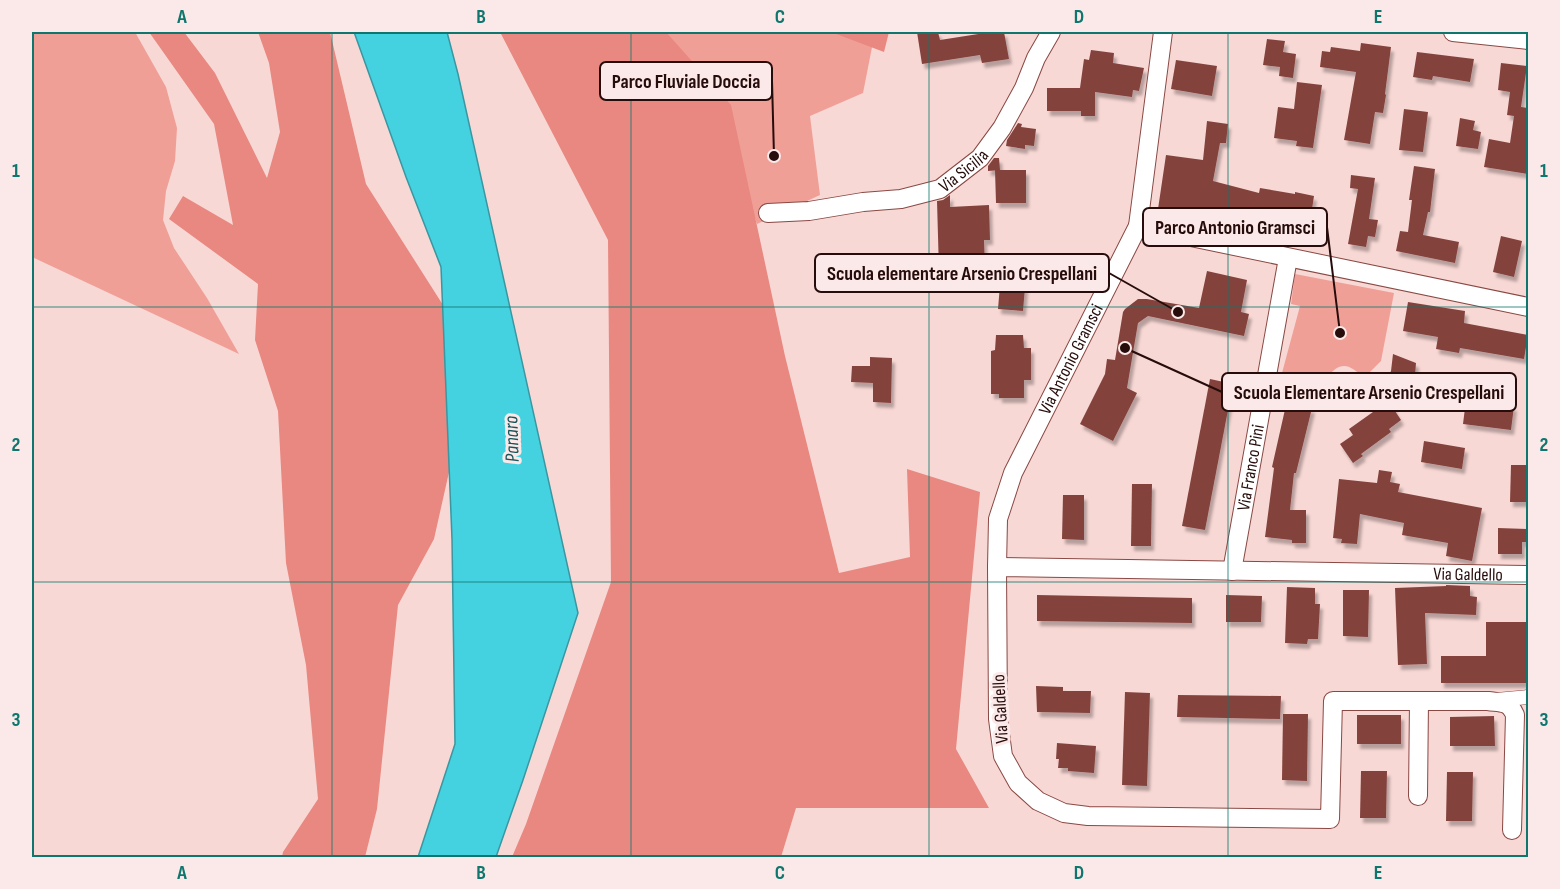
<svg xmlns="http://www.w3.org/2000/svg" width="1560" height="889" viewBox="0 0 1560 889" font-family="'Sofia Sans Condensed',sans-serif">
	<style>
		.green { fill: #f09f97 }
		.forest { fill: #e88880 }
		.water { fill: #44d1e0; stroke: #3b96a0; stroke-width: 1.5 }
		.building { fill: #84433e; filter: url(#shadow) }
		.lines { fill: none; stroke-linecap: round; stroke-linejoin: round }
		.pedestrian-casing { stroke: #894843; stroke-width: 15 }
		.minor-casing { stroke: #894843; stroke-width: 20 }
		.pedestrian { stroke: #fff; stroke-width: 14 }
		.minor { stroke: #fff; stroke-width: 18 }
		.grid { fill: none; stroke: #0f766e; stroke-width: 1.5; stroke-opacity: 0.55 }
		.labels { text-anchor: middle; stroke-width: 6; stroke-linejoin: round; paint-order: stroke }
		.street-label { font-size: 18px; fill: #260c0a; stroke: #fae9e8 }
		.water-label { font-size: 20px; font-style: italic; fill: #185359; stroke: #fae9e8 }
		.leader { fill: none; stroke: #260c0a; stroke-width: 2 }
		.callout-dot { fill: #260c0a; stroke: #fae9e8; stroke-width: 2 }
		.callout { fill: #fae9e8; stroke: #260c0a; stroke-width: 2 }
		.callout-label { font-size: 20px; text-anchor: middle; font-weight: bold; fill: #260c0a }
		.neatline { fill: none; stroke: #0f766e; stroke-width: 2 }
		.grid-label { font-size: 20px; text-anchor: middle; font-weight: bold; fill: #0f766e }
	</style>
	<defs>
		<filter id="shadow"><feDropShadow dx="3" dy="5" stdDeviation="1.5" flood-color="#0004"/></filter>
	</defs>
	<rect width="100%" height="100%" fill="#f8d8d5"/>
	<g class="green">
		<polygon points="32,32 135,32 166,87 177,128 175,161 166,191 163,220 174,248 207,298 239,354 32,257"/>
		<polygon points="654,32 875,32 863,93 810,116 820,195 757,224 716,113"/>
		<path d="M1295 274 1394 293 1381 361 1364 378C1350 365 1342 360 1328 376L1282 373 1300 306 1291 304Z"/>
	</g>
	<g class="forest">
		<polygon points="149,32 184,32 215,73 267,178 280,132 269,63 258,32 330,32 366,184 443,305 456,441 434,539 398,605 377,809 365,857 282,857 283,852 318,799 306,665 286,563 278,411 255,340 258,284 169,219 183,196 233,225 214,124"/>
		<polygon points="500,32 666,32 731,105 785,356 839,573 910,557 907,469 980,492 956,749 989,808 796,808 781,857 512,857 526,824 611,582 608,240"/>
		<polygon points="831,32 889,32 884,52"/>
	</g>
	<polygon class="water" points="354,32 447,32 458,74 578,613 523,780 496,857 418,857 455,744 452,539 441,267 406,177"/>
	<g class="building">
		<polygon points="917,32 938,32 940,40 991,32 1004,32 1009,59 982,63 980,55 922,64"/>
		<polygon points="1267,39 1285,41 1283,52 1296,54 1293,78 1279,76 1280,67 1263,65"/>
		<polygon points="1361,43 1391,47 1385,94 1386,95 1383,113 1375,112 1370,144 1344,140 1356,72 1320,67 1322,51 1330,52 1331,47 1360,51"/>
		<polygon points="1091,50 1114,53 1113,63 1144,68 1139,91 1133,90 1132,97 1095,92 1095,116 1081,116 1081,111 1047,111 1047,88 1080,88 1084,59 1089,60"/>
		<polygon points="1417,52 1474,59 1470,82 1433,76 1432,80 1413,77"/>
		<polygon points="1176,60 1217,66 1212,96 1171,89"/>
		<polygon points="1501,63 1527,66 1521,107 1528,108 1528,174 1484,167 1489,139 1510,143 1514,116 1507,115 1510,92 1498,90"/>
		<polygon points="1297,82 1322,85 1313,148 1296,146 1297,141 1274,138 1278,107 1294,109"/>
		<polygon points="1404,109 1428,112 1423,152 1399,150"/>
		<polygon points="1460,118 1475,121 1473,130 1481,132 1478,149 1456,146"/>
		<polygon points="1207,121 1228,124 1226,143 1220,143 1213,181 1259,193 1260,188 1295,194 1295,192 1314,196 1312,209 1324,212 1322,225 1319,224 1316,238 1290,233 1290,231 1267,227 1269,218 1239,213 1237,218 1231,217 1230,222 1184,209 1183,213 1158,209 1166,155 1203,160"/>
		<polygon points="1018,123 1022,124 1021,127 1036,129 1034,146 1025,145 1025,149 1006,146 1007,140"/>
		<polygon points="994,158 999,158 1000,170 988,171 988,166"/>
		<polygon points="1414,166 1435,169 1430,212 1428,212 1423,235 1459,242 1455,263 1396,251 1400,231 1408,232 1412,200 1409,200"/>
		<polygon points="995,170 1026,170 1026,203 996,203"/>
		<polygon points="1351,175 1375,178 1369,219 1378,220 1375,237 1368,236 1366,247 1348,244 1358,189 1350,188"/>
		<polygon points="950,195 950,207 989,205 990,240 984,240 985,269 939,271 937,201 943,200"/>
		<polygon points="1501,236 1522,241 1514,277 1493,272"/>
		<polygon points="1207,271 1247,280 1241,312 1249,314 1244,336 1148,316 1138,323 1127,388 1137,393 1113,441 1080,424 1105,374 1107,359 1115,360 1123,312 1125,309 1138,299 1147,299 1199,308"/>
		<polygon points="1000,285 1025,287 1023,311 998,309"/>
		<polygon points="1408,302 1465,311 1464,323 1528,335 1524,359 1460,348 1459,353 1436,349 1438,337 1403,331"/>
		<polygon points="996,335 1023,335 1024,348 1031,348 1031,380 1024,380 1024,398 999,398 999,394 991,394 991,351 995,350"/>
		<polygon points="1393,354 1416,363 1415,375 1410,386 1393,408 1401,420 1389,429 1391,432 1361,454 1363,456 1353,463 1340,444 1353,435 1349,429 1380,407 1371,398 1378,393 1385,383 1391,371"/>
		<polygon points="870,357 892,358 891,403 873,402 873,383 851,382 852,366 870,366"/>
		<polygon points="1210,379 1233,384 1205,530 1182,526"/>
		<polygon points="1466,400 1514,406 1511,430 1463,424"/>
		<polygon points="1286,405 1312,408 1296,473 1294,473 1290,510 1306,510 1306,543 1292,543 1292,540 1265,537 1274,468 1272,467"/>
		<polygon points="1424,441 1465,448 1462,469 1421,462"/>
		<polygon points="1511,465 1528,465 1528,502 1510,502"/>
		<polygon points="1379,470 1392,472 1390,482 1400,484 1398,492 1482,508 1472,561 1446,556 1448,543 1402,535 1404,523 1360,514 1357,544 1341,543 1342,539 1333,538 1339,479 1377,483"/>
		<polygon points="1132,484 1152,484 1151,546 1131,546"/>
		<polygon points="1063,495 1084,495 1084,540 1062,539"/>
		<polygon points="1498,528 1527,529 1527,542 1522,542 1522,554 1498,554"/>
		<polygon points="1446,585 1470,586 1470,596 1477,597 1476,615 1425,613 1427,664 1398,665 1395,588 1446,586"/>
		<polygon points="1287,587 1315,588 1315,604 1320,604 1318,639 1308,639 1307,644 1285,643"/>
		<polygon points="1343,590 1369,590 1368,637 1343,636"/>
		<polygon points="1037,595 1192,598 1192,623 1037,621"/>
		<polygon points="1226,595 1262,596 1261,622 1226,622"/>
		<polygon points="1486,622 1528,622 1528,683 1441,683 1441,656 1486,656"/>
		<polygon points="1036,686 1063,687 1063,691 1091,691 1090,713 1037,712"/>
		<polygon points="1125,692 1150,693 1147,786 1122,785"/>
		<polygon points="1178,695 1281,696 1280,719 1177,717"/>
		<polygon points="1283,714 1308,714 1307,781 1282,780"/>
		<rect x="1357" y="715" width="44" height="29"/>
		<polygon points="1494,716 1495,746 1450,746 1450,717"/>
		<polygon points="1057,743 1096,746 1094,773 1068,771 1068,768 1058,768 1059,759 1056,759"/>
		<polygon points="1361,771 1387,771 1386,818 1360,818"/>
		<polygon points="1447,772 1473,772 1472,821 1446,821"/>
	</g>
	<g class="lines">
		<defs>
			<polyline id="pedestrian" points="1496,700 1528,697"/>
			<g id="minor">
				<polyline points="1453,32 1528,40"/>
				<path id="s1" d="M768 213 809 211 863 202 901 199 940 189 980 158 1002 128 1024 88 1036 58 1051 32"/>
				<polyline points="1138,226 1163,32"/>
				<path d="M1265 388C1291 394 1328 407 1350 386"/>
				<path id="s2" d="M997 567 998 519 1013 473 1138 226 1528 307"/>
				<path id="s3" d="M1232 571 1288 258"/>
				<polyline points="1418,796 1419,701"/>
				<path id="s4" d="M1512 830 1515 715C1509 701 1502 703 1488 701H1333L1330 819 1088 816 1064 813 1038 801 1018 783 1003 756 998 719 997 567 1528 575"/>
			</g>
		</defs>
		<use href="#pedestrian" class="pedestrian-casing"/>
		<use href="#minor" class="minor-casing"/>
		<use href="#pedestrian" class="pedestrian"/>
		<use href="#minor" class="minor"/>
	</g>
	<path class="grid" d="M332 32V858M631 32V858M929 32V858M1228 32V858M32 307H1528M32 582H1528"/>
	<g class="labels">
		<g class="street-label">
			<text dy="6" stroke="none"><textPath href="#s1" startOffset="204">Via Sicilia</textPath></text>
			<text dy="6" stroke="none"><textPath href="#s2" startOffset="224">Via Antonio Gramsci</textPath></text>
			<text dy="6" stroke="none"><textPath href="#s3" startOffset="105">Via Franco Pini</textPath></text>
			<text dy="6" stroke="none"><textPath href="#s4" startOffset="1434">Via Galdello</textPath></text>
			<text transform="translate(1000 709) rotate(-93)" y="6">Via Galdello</text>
		</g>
		<g class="water-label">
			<text transform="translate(511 439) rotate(-92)" y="7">Panaro</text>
		</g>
	</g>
	<path class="leader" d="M774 156L772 81M1340 333L1327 227M1178 312L1109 273M1125 348L1222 392"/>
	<g class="callout-dot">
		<circle cx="774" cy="156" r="6"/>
		<circle cx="1340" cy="333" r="6"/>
		<circle cx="1178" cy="312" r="6"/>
		<circle cx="1125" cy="348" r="6"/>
	</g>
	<g class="callout">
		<rect x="600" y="62" width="172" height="38" rx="6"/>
		<rect x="1143" y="208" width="184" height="38" rx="6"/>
		<rect x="815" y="254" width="294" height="38" rx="6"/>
		<rect x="1222" y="373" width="294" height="38" rx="6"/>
	</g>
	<g class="callout-label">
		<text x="686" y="88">Parco Fluviale Doccia</text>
		<text x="1235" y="234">Parco Antonio Gramsci</text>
		<text x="962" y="280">Scuola elementare Arsenio Crespellani</text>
		<text x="1369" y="399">Scuola Elementare Arsenio Crespellani</text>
	</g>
	<rect width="1560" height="889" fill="none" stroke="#fae9e8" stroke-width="66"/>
	<rect x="33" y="33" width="1494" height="823" class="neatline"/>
	<g class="grid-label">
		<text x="182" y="23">A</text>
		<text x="481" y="23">B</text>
		<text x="780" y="23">C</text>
		<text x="1079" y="23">D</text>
		<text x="1378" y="23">E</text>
		<text x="16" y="177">1</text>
		<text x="1544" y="177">1</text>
		<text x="16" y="451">2</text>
		<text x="1544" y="451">2</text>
		<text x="16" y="726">3</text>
		<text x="1544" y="726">3</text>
		<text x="182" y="879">A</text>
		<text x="481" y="879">B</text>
		<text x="780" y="879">C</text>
		<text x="1079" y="879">D</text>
		<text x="1378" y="879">E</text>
	</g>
</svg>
